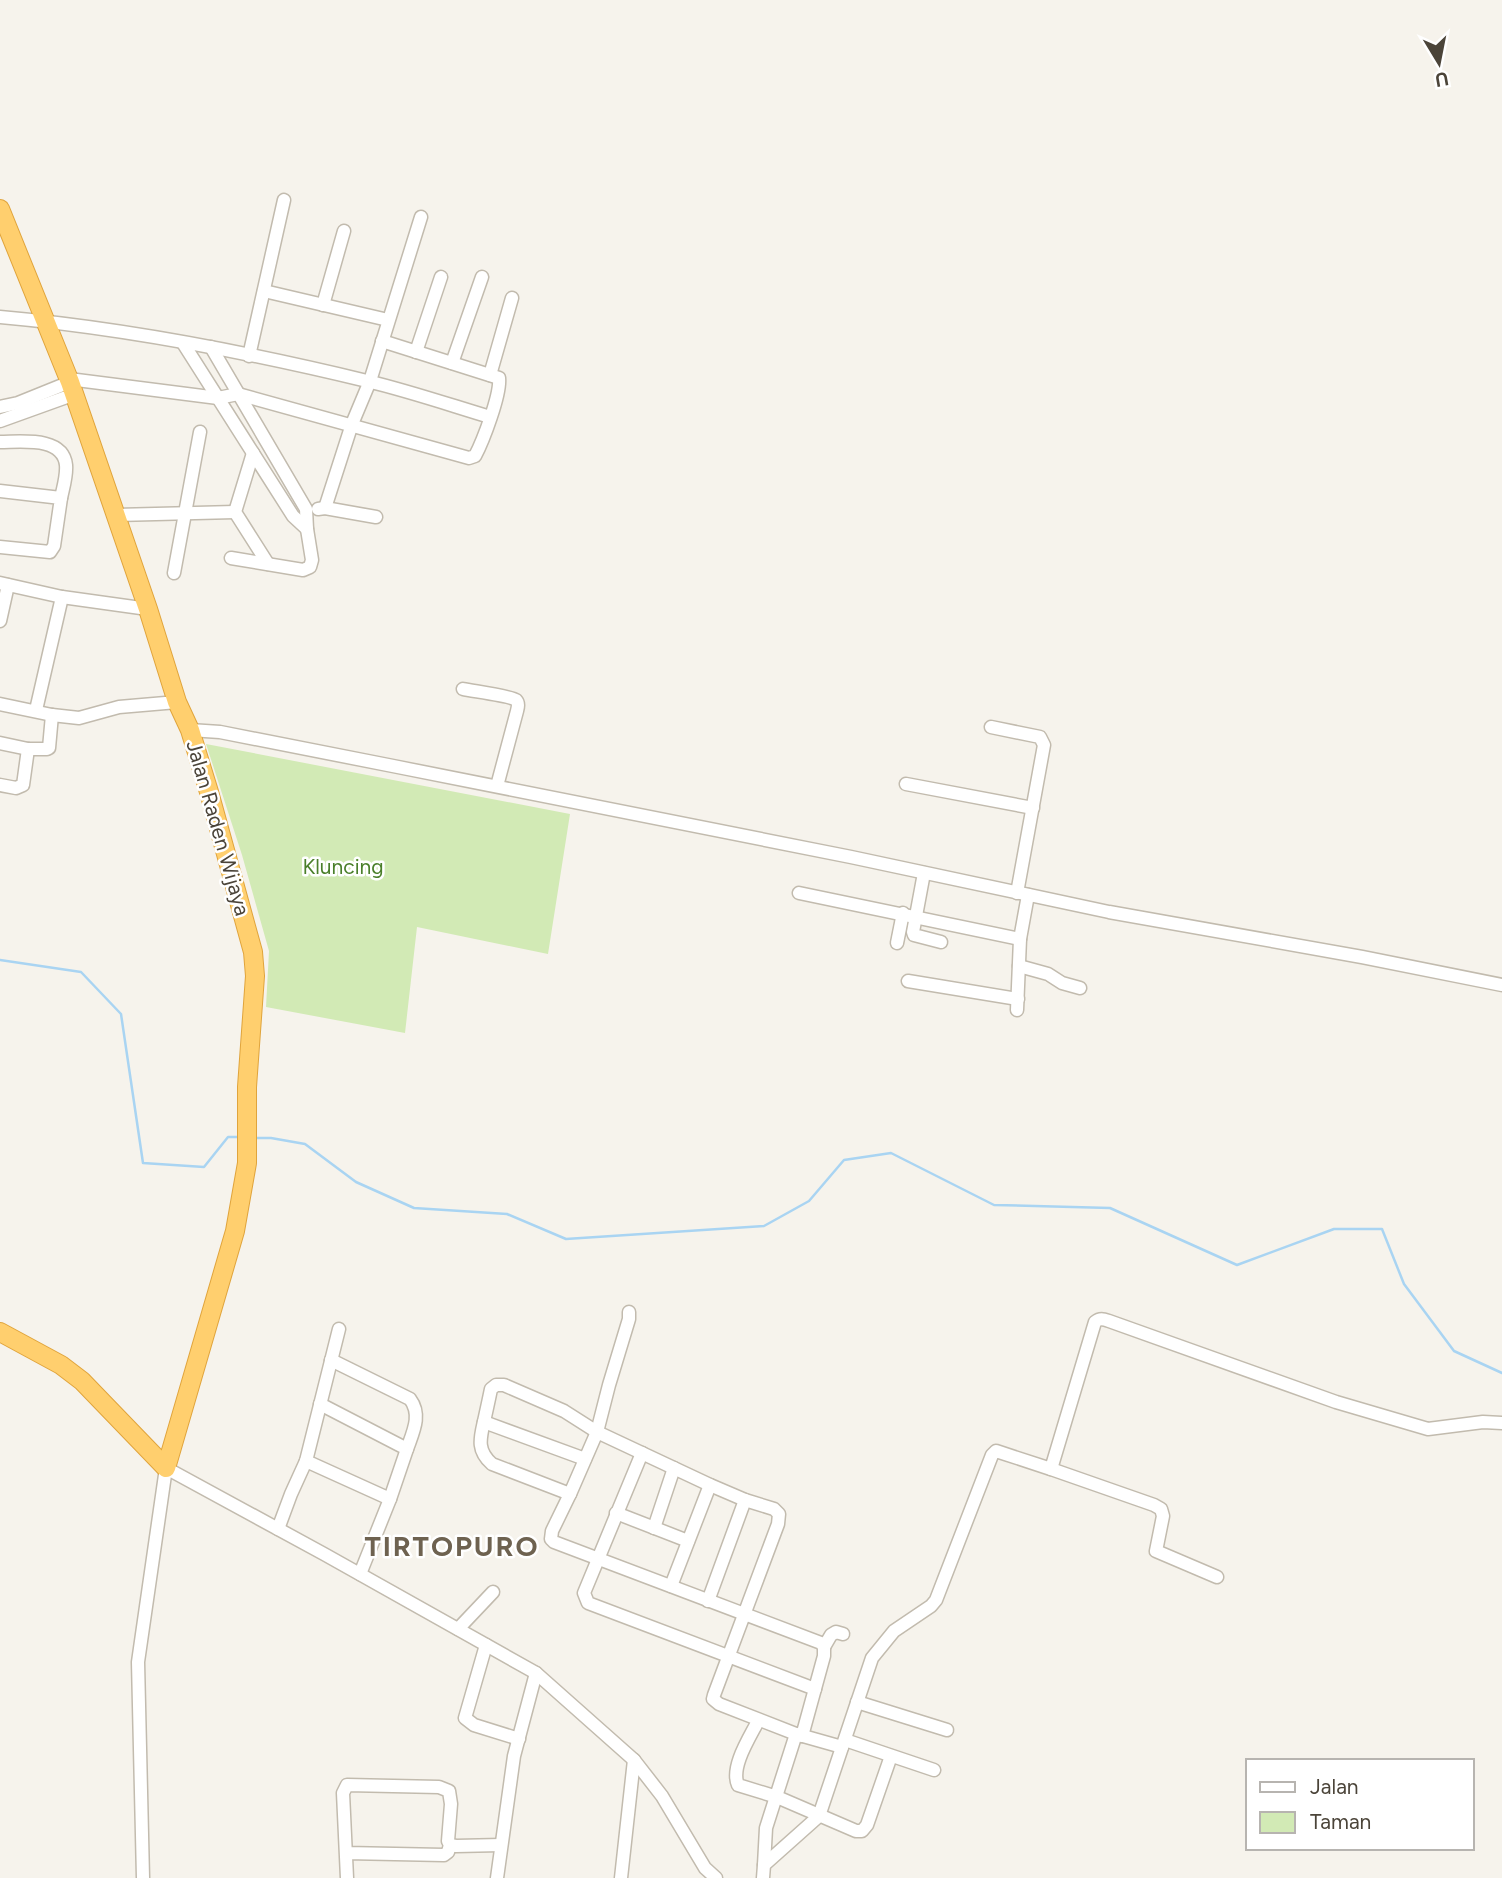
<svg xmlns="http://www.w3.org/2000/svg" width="1502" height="1878" viewBox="0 0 1502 1878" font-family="Figtree,sans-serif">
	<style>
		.green { fill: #d2eab5 }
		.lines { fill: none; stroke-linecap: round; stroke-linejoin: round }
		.stream { stroke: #a9d4f2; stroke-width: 2.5 }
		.minor-casing { stroke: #c2bbae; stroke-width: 15 }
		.highway-casing { stroke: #e0a43c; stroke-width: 20 }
		.minor { stroke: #fff; stroke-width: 12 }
		.highway { stroke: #ffcf6e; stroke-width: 18 }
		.labels { text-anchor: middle; stroke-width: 5; stroke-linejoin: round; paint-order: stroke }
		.street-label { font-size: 21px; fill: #4b4439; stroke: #fff }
		.park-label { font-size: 21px; fill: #4a7f2a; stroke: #fff }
		.district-label { font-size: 28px; font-weight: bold; letter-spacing: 2px; fill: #6e6250; stroke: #fff }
	</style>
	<rect width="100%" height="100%" fill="#f6f3ec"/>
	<polygon class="green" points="206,744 570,814 548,954 417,927 405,1033 266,1007 269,951 242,855"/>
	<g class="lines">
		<g class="stream">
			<polyline points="0,960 81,972 121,1014 143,1163 204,1167 228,1137 238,1137"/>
			<polyline points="252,1138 271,1138 305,1144 356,1182 414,1208 507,1214 566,1239 764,1226 809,1201 844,1160 891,1153 994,1205 1110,1208 1237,1265 1334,1229 1382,1229 1404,1284 1454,1351 1502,1373"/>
		</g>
		<defs>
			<g id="minor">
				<polyline points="264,291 388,320"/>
				<polyline points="323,305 344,231"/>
				<path d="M0 317C124 328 247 352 367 381 409 391 450 405 490 417"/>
				<polyline points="183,343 293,516 307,529"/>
				<polyline points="211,347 306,509 307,529 312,560 310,567 303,570 231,558"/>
				<polyline points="416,352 441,277"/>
				<polyline points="249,356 284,200"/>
				<polyline points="452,363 482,277"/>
				<polyline points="490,375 512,298"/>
				<path d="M69 379 218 398 238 394 469 458 475 456C483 441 501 394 499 378L382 341"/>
				<polyline points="0,407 18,403 70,382"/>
				<polyline points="0,421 75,394"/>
				<path d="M0 442C21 442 63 436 66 465 67 476 63 488 61 498"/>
				<polyline points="253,453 235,512 268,564"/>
				<polyline points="0,491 61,498 54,546 50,552 0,547"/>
				<polyline points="325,508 352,424 370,381 421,217"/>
				<polyline points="318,509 325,508 376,517"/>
				<polyline points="116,515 235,512"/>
				<polyline points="174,573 200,432"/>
				<polyline points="0,583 62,597 148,609"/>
				<polyline points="0,621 8,585"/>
				<path d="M463 689C472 691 511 696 516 700 519 703 518 707 517 711L497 786"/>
				<polyline points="0,704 52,715 79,718 119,707 177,702"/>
				<polyline points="36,710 62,597"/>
				<polyline points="991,727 1040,737 1044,745 1017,893"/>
				<polyline points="190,730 220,732 393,766 851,857 1109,912 1362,957 1502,985"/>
				<polyline points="0,743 28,749 47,749 49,748 52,715"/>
				<polyline points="906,784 1033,808"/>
				<polyline points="0,785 16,788 23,785 28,749"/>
				<polyline points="924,873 913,932 914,935 941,942"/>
				<polyline points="799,893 1020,939"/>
				<polyline points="897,943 903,913"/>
				<polyline points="1019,966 1048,974 1062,983 1080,988"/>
				<polyline points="908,981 1018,999"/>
				<polyline points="1017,1010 1020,939 1028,895"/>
				<polyline points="629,1312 629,1319 609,1385 597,1432 570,1494 552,1531 551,1539 554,1542 821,1643 824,1647 824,1656 802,1736"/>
				<path d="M331 1360 410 1399C422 1415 413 1432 407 1449"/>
				<polyline points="320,1404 407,1449 390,1499"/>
				<polyline points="484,1422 585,1459"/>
				<polyline points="642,1453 584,1593 588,1603 815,1689"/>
				<polyline points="306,1461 390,1499 360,1574"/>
				<polyline points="1051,1469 1154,1505 1161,1509 1163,1516 1156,1551 1217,1577"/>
				<path d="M570 1494 492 1464C475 1449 481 1436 485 1417 487 1408 489 1399 491 1389L496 1385H504L564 1411 597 1432 710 1485 745 1500 774 1509 779 1514 778 1524 714 1695 713 1699 719 1704 796 1734 766 1828 764 1865"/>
				<polyline points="616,1513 688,1541"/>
				<polyline points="654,1528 674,1468"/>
				<polyline points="278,1529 291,1494 306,1461 339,1329"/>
				<polyline points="671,1586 710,1485"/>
				<polyline points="708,1601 745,1500"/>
				<polyline points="458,1629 493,1592"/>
				<polyline points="486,1645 465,1718 474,1725 519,1739"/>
				<polyline points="824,1647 831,1635 836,1632 843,1634"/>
				<polyline points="857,1702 947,1730"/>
				<path d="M758 1721C750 1737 730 1767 738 1785L777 1797 856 1831H862L867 1825 891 1756"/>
				<polyline points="796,1734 842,1747"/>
				<polyline points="845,1740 934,1770"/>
				<polyline points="450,1845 456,1846 501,1845"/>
				<polyline points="346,1853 444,1855 448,1852 450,1845 448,1841 451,1804 449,1791 439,1787 347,1785 343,1793 347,1878"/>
				<polyline points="143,1878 138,1662 166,1468 324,1554 536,1673 634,1760 662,1796 705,1868 716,1878"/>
				<polyline points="497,1878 514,1756 536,1673"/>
				<polyline points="621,1878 634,1760"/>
				<path d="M763 1878 764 1865 819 1816 872 1658 894 1631 931 1606 936 1600 992 1455 996 1451 1051 1469 1095 1322C1100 1318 1103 1319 1109 1321L1336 1402 1428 1429 1483 1422 1502 1423"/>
			</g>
			<polyline id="highway" points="0,209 70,382 148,609 177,702 190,730 209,792 253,952 255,976 247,1087 247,1163 235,1231 166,1468 82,1381 61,1365 0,1332"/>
		</defs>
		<use href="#minor" class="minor-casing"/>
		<use href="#highway" class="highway-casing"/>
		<use href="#minor" class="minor"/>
		<use href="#highway" class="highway"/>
	</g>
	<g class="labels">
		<g class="street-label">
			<text transform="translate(218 828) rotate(74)" y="7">Jalan Raden Wijaya</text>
		</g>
		<g class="park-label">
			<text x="343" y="874">Kluncing</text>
		</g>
		<g class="district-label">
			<text x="452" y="1556">TIRTOPURO</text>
		</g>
	</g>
	<rect x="1246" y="1759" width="228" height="91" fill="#ffffff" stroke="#b7b4b0" stroke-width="2"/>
	<rect x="1260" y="1782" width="35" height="10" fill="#ffffff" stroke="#b7b4b0" stroke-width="2"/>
	<text x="1310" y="1794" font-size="21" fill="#4b4439">Jalan</text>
	<rect x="1260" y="1812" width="35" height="21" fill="#d2eab5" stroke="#b7b4b0" stroke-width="2"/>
	<text x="1310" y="1829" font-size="21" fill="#4b4439">Taman</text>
	<g transform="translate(1439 63) rotate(170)" stroke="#ffffff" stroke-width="5" paint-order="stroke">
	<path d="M0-5L12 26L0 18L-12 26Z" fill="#4b4439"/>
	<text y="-10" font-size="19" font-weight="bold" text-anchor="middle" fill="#4b4439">U</text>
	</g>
</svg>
